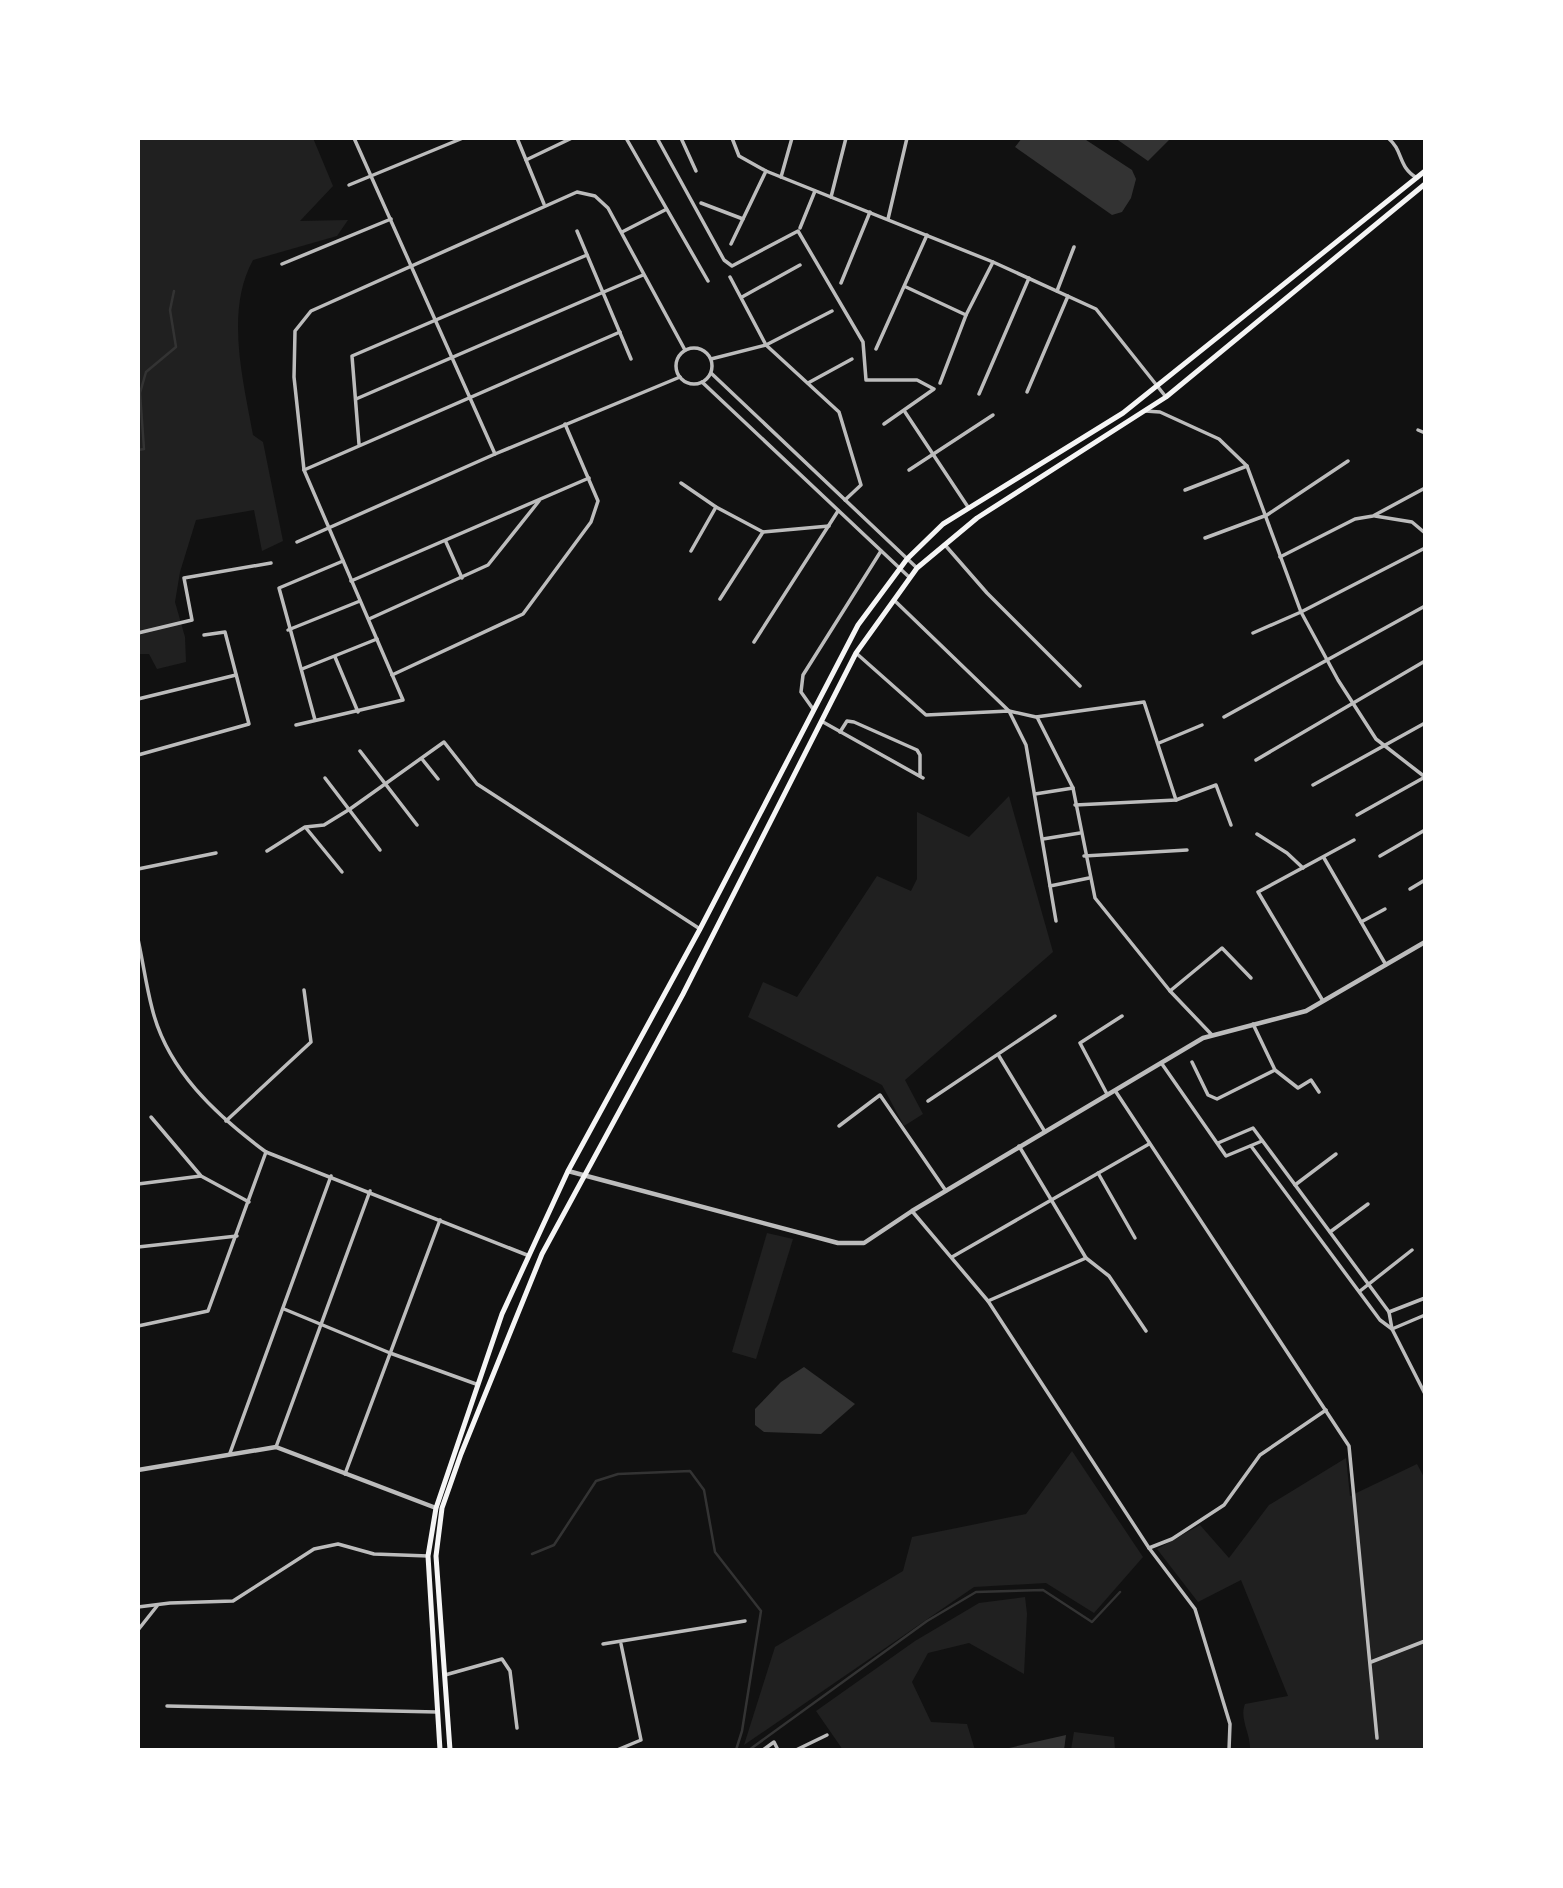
<svg xmlns="http://www.w3.org/2000/svg" width="1563" height="1888" viewBox="0 0 1563 1888" font-family="Raleway,sans-serif">
	<style>
		.green { fill: #202020 }
		.water { fill: #333 }
		.lines { fill: none; stroke-linecap: round; stroke-linejoin: round }
		.stream { stroke: #333; stroke-width: 2.5 }
		.minor { stroke: #bcbcbc; stroke-width: 3.5 }
		.tertiary { stroke: #bcbcbc; stroke-width: 4.5 }
		.secondary { stroke: #f5f5f5; stroke-width: 5 }
	</style>
	<rect width="100%" height="100%" fill="#111"/>
	<g class="green">
		<path d="M138 138H313L333 186 300 221 348 220 337 236 253 260C225 311 243 380 253 435L263 442 283 541 262 551 254 510 196 520 180 572 175 602 185 637 186 662 157 669 149 654H138Z"/>
		<polygon points="1009,796 1053,952 905,1080 923,1114 904,1126 882,1085 748,1017 763,982 797,997 877,876 911,891 917,879 917,812 969,837"/>
		<polygon points="767,1233 793,1239 756,1359 732,1352"/>
		<polygon points="1072,1451 1143,1557 1094,1613 1046,1583 974,1587 744,1745 775,1647 903,1571 912,1537 1026,1514"/>
		<path d="M1346 1458 1350 1496 1417 1464 1425 1479V1747L1418 1750H1250C1251 1734 1239 1719 1245 1704L1288 1696 1241 1580 1198 1602 1157 1549 1200 1525 1229 1558 1269 1505Z"/>
		<polygon points="1025,1597 1027,1614 1024,1674 969,1643 928,1653 912,1682 931,1722 967,1724 975,1750 843,1750 816,1711 915,1641 979,1603"/>
		<polygon points="1074,1732 1114,1737 1115,1750 1071,1750"/>
	</g>
	<g class="water">
		<polygon points="1022,138 1083,138 1132,170 1136,179 1131,198 1122,212 1112,215 1015,147"/>
		<polygon points="1115,138 1171,138 1148,161"/>
		<polygon points="804,1367 855,1404 821,1434 764,1432 755,1425 755,1409 781,1382"/>
		<polygon points="1066,1735 1064,1750 1000,1750"/>
	</g>
	<g class="lines">
		<g class="stream">
			<polyline points="138,450 144,449 140,393 146,372 176,347 170,310 174,291"/>
			<polyline points="532,1554 554,1545 596,1481 618,1474 690,1471 704,1490 715,1552 761,1611 742,1731 736,1750"/>
			<polyline points="749,1750 927,1621 976,1592 1043,1590 1092,1622 1120,1592"/>
		</g>
		<g class="minor">
			<polyline points="354,138 495,454"/>
			<polyline points="517,138 544,204"/>
			<polyline points="626,138 708,281"/>
			<polyline points="657,138 724,260 732,266 798,231 863,342 866,380 917,380 934,389 884,424"/>
			<polyline points="681,138 696,171"/>
			<polyline points="732,138 739,156 766,171 993,262 1096,309 1166,397"/>
			<path d="M1388 138C1404 151 1397 166 1417 178"/>
			<polyline points="526,160 572,138"/>
			<polyline points="781,177 792,138"/>
			<polyline points="349,185 463,138"/>
			<polyline points="831,197 846,138"/>
			<polyline points="701,203 743,219"/>
			<polyline points="888,219 907,138"/>
			<polyline points="800,228 815,191"/>
			<polyline points="577,231 631,359"/>
			<polyline points="622,232 665,210"/>
			<polyline points="731,244 766,171"/>
			<polyline points="282,264 391,219"/>
			<polyline points="730,277 766,345 839,412 861,485 845,500"/>
			<polyline points="841,283 870,212"/>
			<polyline points="906,287 966,315"/>
			<polyline points="1057,291 1074,247"/>
			<polyline points="742,297 800,265"/>
			<circle cx="694" cy="366" r="18"/>
			<polyline points="876,349 927,235"/>
			<polyline points="711,359 766,345 832,311"/>
			<polyline points="711,373 917,568"/>
			<polyline points="702,382 909,577"/>
			<polyline points="808,383 852,359"/>
			<polyline points="940,383 966,315 993,262"/>
			<polyline points="1027,392 1068,296"/>
			<polyline points="979,394 1029,278"/>
			<polyline points="356,399 643,275"/>
			<polyline points="1145,411 1160,412 1219,439 1247,466 1301,612 1338,680 1376,739 1425,777"/>
			<polyline points="905,412 968,507"/>
			<polyline points="1418,430 1425,433"/>
			<polyline points="359,444 352,356 587,255"/>
			<polyline points="304,470 620,332"/>
			<polyline points="909,470 993,415"/>
			<polyline points="681,483 716,507 763,532 829,526"/>
			<polyline points="1185,490 1247,466"/>
			<polyline points="1375,516 1412,522 1425,533"/>
			<polyline points="1205,538 1267,515 1348,461"/>
			<polyline points="297,542 495,454 680,377"/>
			<polyline points="446,542 462,578"/>
			<polyline points="945,545 987,593 1080,686"/>
			<polyline points="691,551 716,507"/>
			<polyline points="1280,557 1355,519 1373,516 1425,488"/>
			<polyline points="351,581 589,478"/>
			<polyline points="720,599 763,532"/>
			<polyline points="894,600 1009,711 1026,745 1056,921"/>
			<polyline points="369,619 488,565 539,501"/>
			<polyline points="288,630 360,601"/>
			<polyline points="138,633 192,620 184,578 271,563"/>
			<polyline points="1253,633 1301,612 1425,548"/>
			<polyline points="754,642 838,511"/>
			<polyline points="856,653 926,715 1009,711 1036,717 1144,702 1176,800"/>
			<polyline points="335,657 358,712"/>
			<polyline points="302,669 377,639"/>
			<polyline points="392,675 523,614 591,522 598,501 565,424"/>
			<polyline points="138,699 236,675"/>
			<polyline points="813,709 801,692 803,675 881,551"/>
			<polyline points="1037,717 1073,788 1095,898 1170,991 1212,1035"/>
			<polyline points="1224,717 1425,606"/>
			<polyline points="315,720 279,588 343,561"/>
			<polyline points="823,722 923,778"/>
			<polyline points="296,725 403,700 304,470 294,377 295,331 311,311 577,192 595,196 608,208 685,350"/>
			<polyline points="840,732 847,721 854,722 917,750 920,755 920,776"/>
			<polyline points="1159,743 1202,725"/>
			<polyline points="360,751 417,825"/>
			<polyline points="138,755 249,724 225,632 204,635"/>
			<polyline points="422,759 438,779"/>
			<polyline points="1256,760 1425,661"/>
			<polyline points="325,778 380,850"/>
			<polyline points="1313,785 1425,723"/>
			<polyline points="1035,794 1073,788"/>
			<polyline points="1075,805 1176,800 1216,785 1231,825"/>
			<polyline points="1357,815 1425,777"/>
			<polyline points="306,828 342,872"/>
			<polyline points="1257,834 1287,853 1303,868"/>
			<polyline points="1043,839 1080,833"/>
			<polyline points="267,851 305,827 324,825 350,809 444,742 477,784 700,929"/>
			<polyline points="1084,856 1187,850"/>
			<polyline points="1380,856 1425,830"/>
			<polyline points="1324,858 1386,965"/>
			<polyline points="138,869 216,853"/>
			<polyline points="1050,886 1089,878"/>
			<polyline points="1410,889 1425,880"/>
			<polyline points="1361,922 1385,909"/>
			<path d="M138 939C143 962 146 985 152 1008 167 1070 216 1115 266 1152L527 1255"/>
			<polyline points="1170,991 1222,948 1251,978"/>
			<polyline points="1323,1001 1258,892 1354,840"/>
			<polyline points="1253,1024 1275,1070 1298,1088 1311,1080 1319,1092"/>
			<polyline points="999,1056 1045,1132"/>
			<polyline points="1192,1062 1208,1095 1217,1099 1275,1070"/>
			<polyline points="1162,1064 1226,1156 1262,1141"/>
			<polyline points="1116,1092 1349,1446 1377,1738"/>
			<polyline points="1107,1094 1080,1043 1122,1016"/>
			<polyline points="928,1101 1055,1016"/>
			<polyline points="151,1117 201,1176 249,1202"/>
			<polyline points="226,1121 311,1042 304,990"/>
			<polyline points="839,1126 880,1095 946,1191"/>
			<polyline points="1218,1143 1253,1128 1389,1312 1392,1329 1425,1394"/>
			<polyline points="1019,1146 1086,1258 1109,1276 1146,1331"/>
			<polyline points="1251,1146 1380,1320 1392,1329 1425,1315"/>
			<polyline points="1098,1173 1135,1238"/>
			<polyline points="138,1184 201,1176"/>
			<polyline points="1295,1185 1336,1154"/>
			<polyline points="912,1211 988,1301 1149,1548 1195,1609 1230,1724 1229,1750"/>
			<polyline points="1330,1232 1368,1204"/>
			<polyline points="138,1247 237,1236"/>
			<polyline points="952,1257 1149,1144"/>
			<polyline points="1360,1291 1412,1250"/>
			<polyline points="988,1301 1086,1258"/>
			<polyline points="284,1309 390,1353 476,1384"/>
			<polyline points="1389,1312 1425,1298"/>
			<polyline points="138,1326 208,1311 266,1152"/>
			<polyline points="276,1447 370,1191"/>
			<polyline points="230,1453 331,1176"/>
			<polyline points="345,1474 440,1220"/>
			<polyline points="1149,1548 1172,1539 1224,1505 1260,1455 1326,1410"/>
			<polyline points="138,1607 170,1603 233,1601 314,1549 338,1544 374,1554 428,1556"/>
			<polyline points="138,1630 157,1606"/>
			<polyline points="603,1644 745,1621"/>
			<polyline points="1371,1662 1425,1641"/>
			<polyline points="445,1675 502,1659 510,1671 517,1728"/>
			<polyline points="167,1706 437,1712"/>
			<polyline points="617,1750 641,1740 621,1644"/>
			<polyline points="763,1750 774,1742 778,1750"/>
			<polyline points="796,1750 827,1735"/>
		</g>
		<g class="tertiary">
			<polyline points="568,1171 838,1243 864,1243 912,1211 1203,1038 1306,1011 1425,942"/>
			<polyline points="138,1470 276,1447 436,1508"/>
		</g>
		<g class="secondary">
			<polyline points="440,1750 428,1556 436,1508 502,1314 568,1171 700,929 858,625 907,559 943,524 1123,413 1425,171"/>
			<polyline points="450,1750 436,1556 442,1508 461,1454 542,1254 683,994 856,653 917,568 977,518 1166,397 1425,184"/>
		</g>
	</g>
	<rect width="1563" height="1888" fill="none" stroke="#ffffff" stroke-width="280"/>
</svg>
